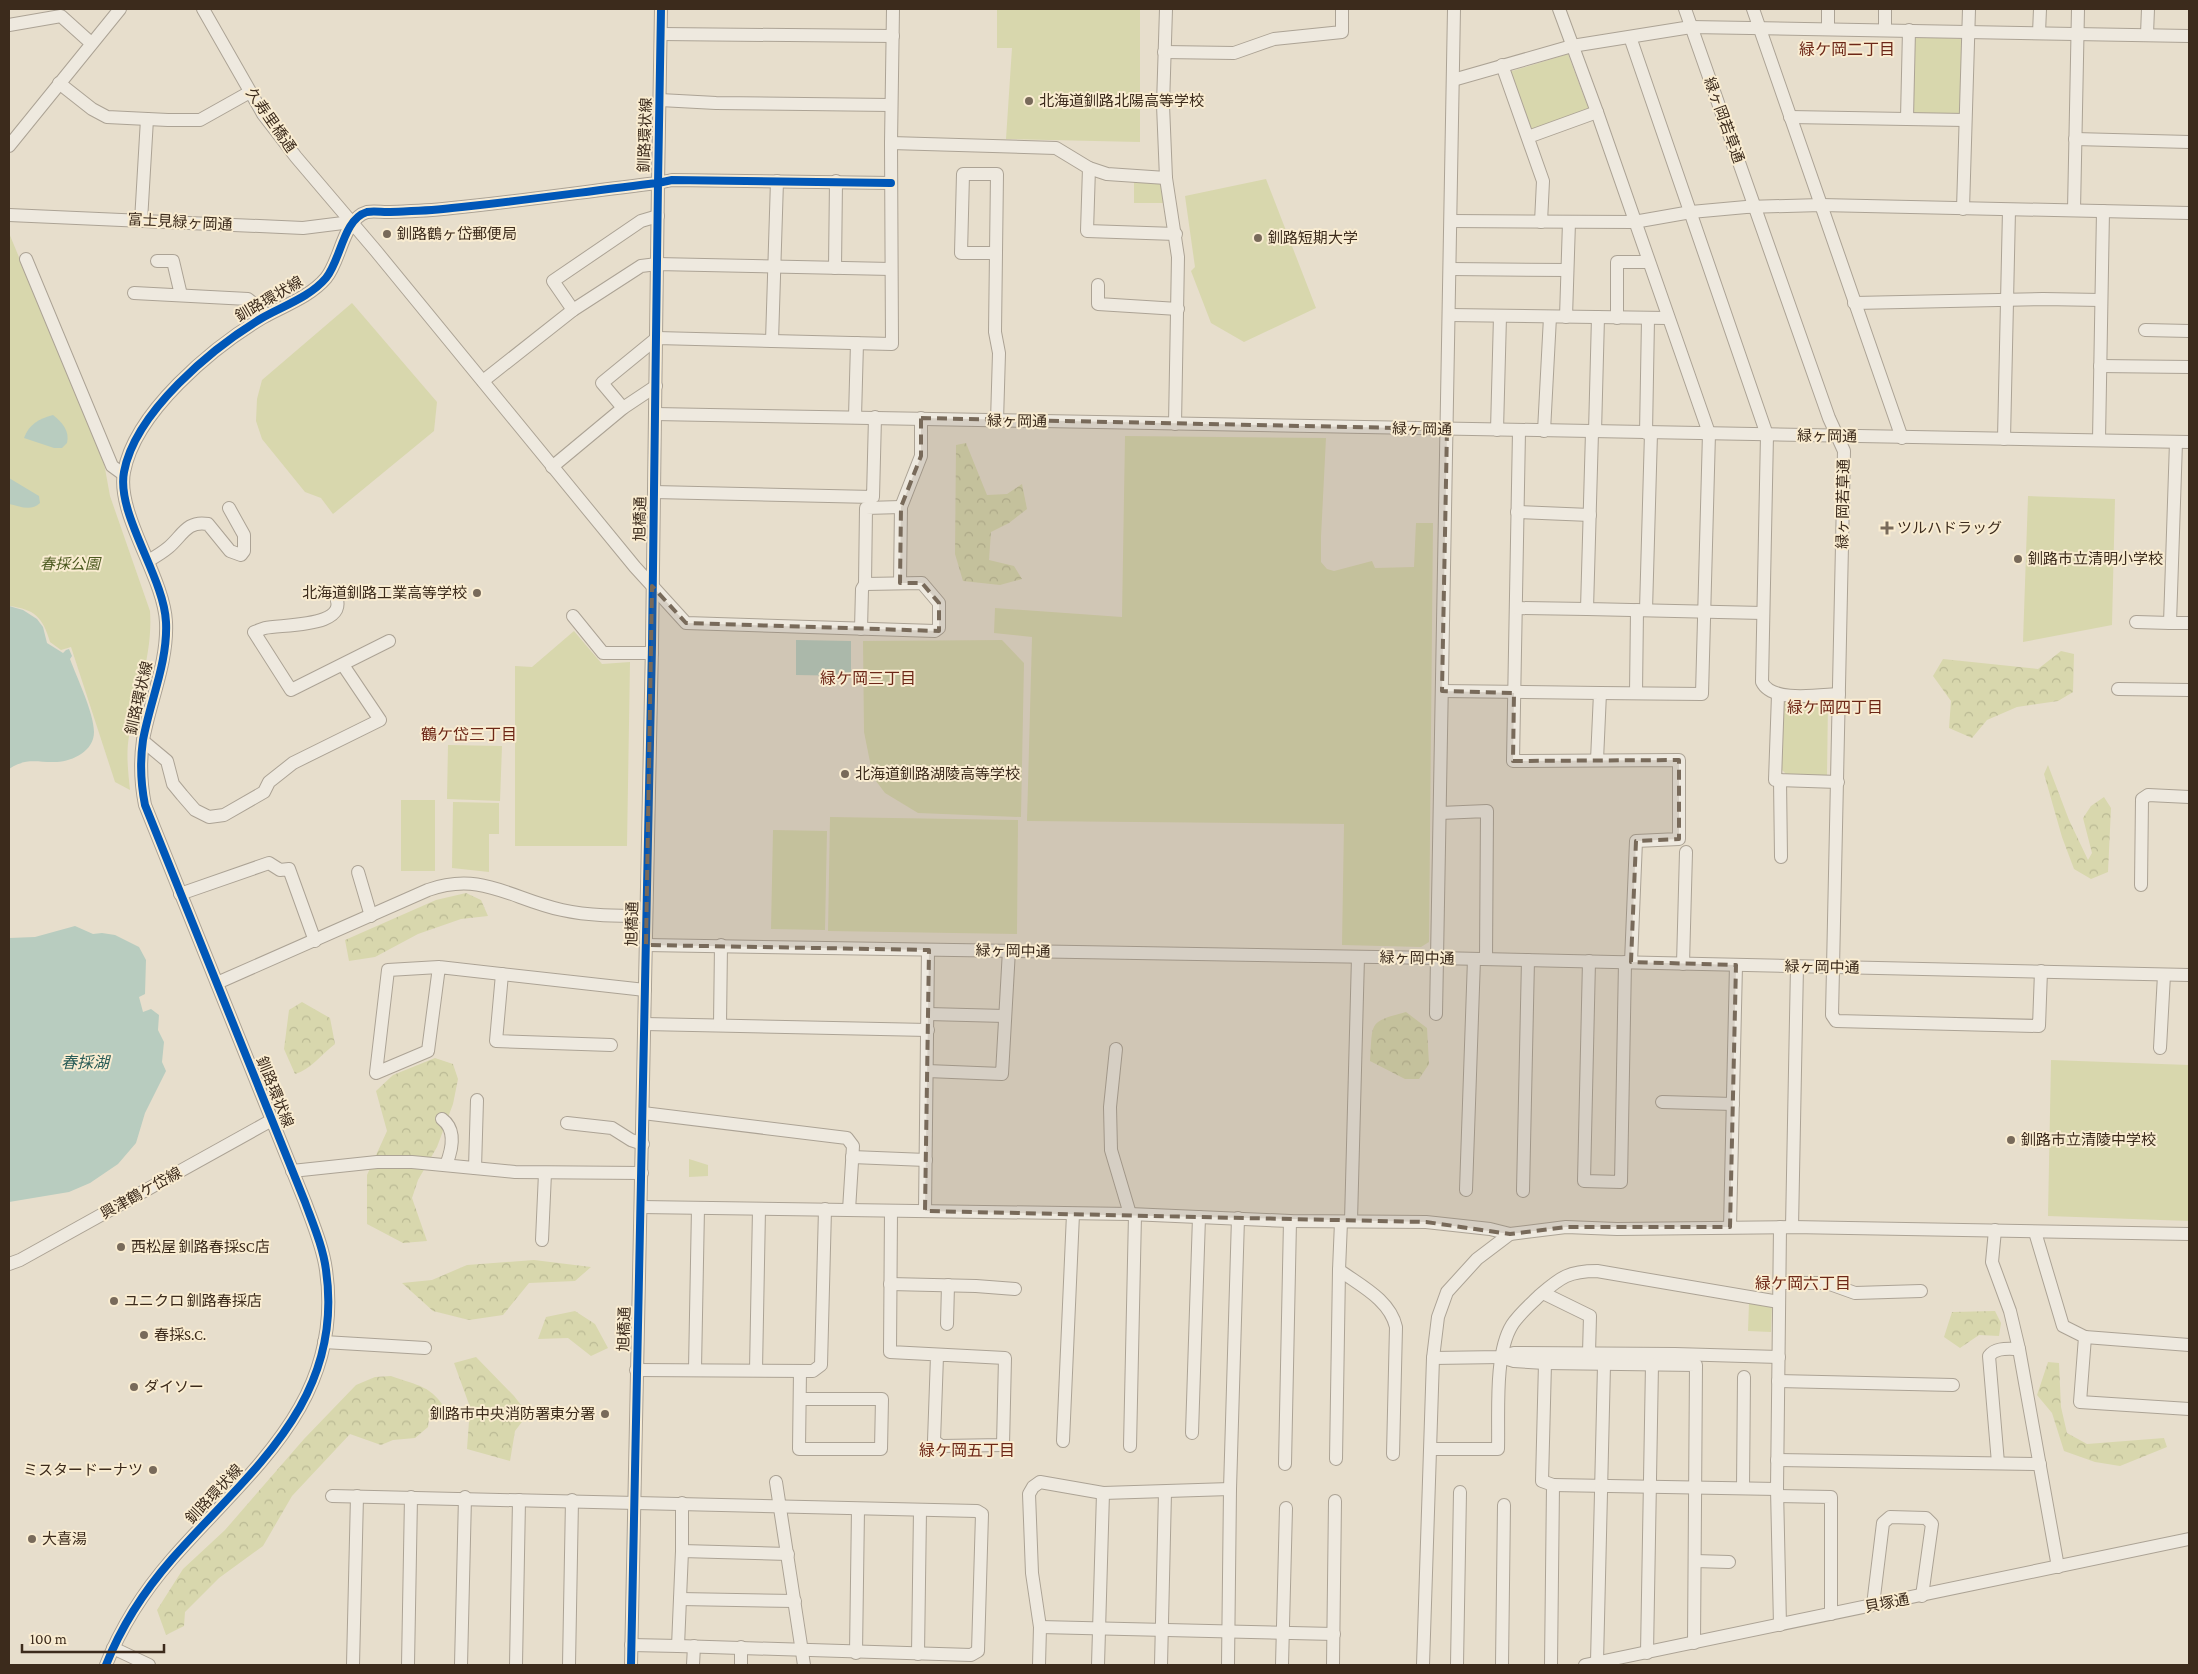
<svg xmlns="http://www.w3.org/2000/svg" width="2198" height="1674" viewBox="0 0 2198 1674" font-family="'Crimson Pro','Noto Sans JP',serif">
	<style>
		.forest { fill: url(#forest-crowns) }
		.park { fill: #d8d7ad }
		.water { fill: #b8ccbf }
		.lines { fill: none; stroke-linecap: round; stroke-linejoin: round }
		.minor-casing { stroke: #aca395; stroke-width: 14 }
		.minor { stroke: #eee9df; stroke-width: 12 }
		.cycleway-casing { stroke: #f9ecd1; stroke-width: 11 }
		.cycleway { stroke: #0057b8; stroke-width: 8 }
		.marked { fill: #786a5a; fill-opacity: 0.2; stroke: #786a5a; stroke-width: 4; stroke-dasharray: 10 6; stroke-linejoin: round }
		.poi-dot { fill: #786a5a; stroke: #f9ecd1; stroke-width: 2 }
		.labels { text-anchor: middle; stroke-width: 4; stroke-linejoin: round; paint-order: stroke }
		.poi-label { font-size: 15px; fill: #3c2b1c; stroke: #f9ecd1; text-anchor: start }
		.street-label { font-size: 15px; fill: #3c2b1c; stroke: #f9ecd1 }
		.park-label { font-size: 15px; font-style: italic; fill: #4d5a21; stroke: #f9ecd1 }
		.neighbourhood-label { font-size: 16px; fill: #6d2717; stroke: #f9ecd1 }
		.water-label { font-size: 16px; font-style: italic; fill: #2a5d58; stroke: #f9ecd1 }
	</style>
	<defs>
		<pattern id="forest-crowns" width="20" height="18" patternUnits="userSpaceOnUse" patternTransform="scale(1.25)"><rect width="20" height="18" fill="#d8d7ad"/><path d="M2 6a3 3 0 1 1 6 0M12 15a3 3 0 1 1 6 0" fill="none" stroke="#bab994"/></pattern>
	</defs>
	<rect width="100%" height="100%" fill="#e7decc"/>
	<g class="forest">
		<polygon points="966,443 987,495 1007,494 1022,484 1027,509 1009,523 991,532 989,560 1014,566 1022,579 1000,585 963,581 955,554 956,445"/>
		<polygon points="2061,651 2074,654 2073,692 2058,701 2017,707 1987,720 1972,738 1949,728 1951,701 1933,676 1943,659 2038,669"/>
		<polygon points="2048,765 2069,820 2088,860 2092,853 2083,818 2091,806 2104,797 2111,808 2108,872 2091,879 2074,869 2062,837 2044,774"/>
		<polygon points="466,893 481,900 488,916 461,919 418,934 375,957 349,961 345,940 436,900"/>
		<path d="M302 1002 330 1018 335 1044C322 1054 310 1070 295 1074L284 1049 289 1010Z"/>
		<path d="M1406 1012 1427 1028 1429 1064 1419 1079H1405L1370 1061C1373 1023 1367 1022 1406 1012Z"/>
		<polygon points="435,1058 453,1064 458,1079 453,1104 437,1147 418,1180 412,1198 427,1241 403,1243 367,1224 367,1175 387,1131 376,1091 393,1075"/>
		<polygon points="534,1260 591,1267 575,1281 529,1283 503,1315 469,1320 433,1311 402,1283 432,1280 467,1265"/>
		<polygon points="575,1311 595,1324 608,1348 591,1356 568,1338 538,1339 546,1317"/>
		<polygon points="1995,1311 2001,1323 1999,1336 1979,1335 1960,1348 1944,1337 1952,1312"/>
		<polygon points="476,1357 514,1396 528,1414 515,1431 510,1461 467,1449 470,1407 454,1363"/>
		<polygon points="2048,1362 2059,1363 2061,1407 2067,1433 2087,1444 2164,1438 2167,1447 2120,1466 2095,1462 2064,1451 2052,1413 2037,1395"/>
		<path d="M391 1376C418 1386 432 1385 447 1412H440L429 1419 428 1427 415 1438 393 1440 381 1445 350 1434 292 1496 263 1546 219 1578 185 1612 184 1626 166 1635 157 1610 183 1569 225 1530 304 1439 356 1385 375 1377Z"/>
	</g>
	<g class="park">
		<polygon points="997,9 1140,9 1140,142 1006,139 1012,48 997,48"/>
		<polygon points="1913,36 1963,39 1961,116 1911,115"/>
		<polygon points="1568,54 1589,110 1531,132 1509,72"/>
		<polygon points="1266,179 1316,308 1244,342 1211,323 1191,271 1195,267 1185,196"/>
		<polygon points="1156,180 1161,185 1164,203 1134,203 1134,181"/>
		<path d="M9 233 104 463 110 496 150 611C153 654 137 694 129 736 126 754 128 771 130 790L115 782 71 647 61 650 50 642C43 617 34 609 9 606Z"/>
		<polygon points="352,303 437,402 434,431 333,514 321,498 305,492 262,439 256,421 257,399 262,380"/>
		<polygon points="1125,436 1326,438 1321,537 1321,562 1327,569 1334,571 1372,561 1375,568 1414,567 1416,523 1433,523 1429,942 1421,947 1342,945 1344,824 1027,821 1032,637 994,633 995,608 1122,617"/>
		<polygon points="2028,496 2115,499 2112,625 2023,642"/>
		<polygon points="574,631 602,664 630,662 627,846 515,846 515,666 532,667"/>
		<polygon points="1002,640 1024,663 1021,817 918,813 885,793 873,777 864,732 863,641"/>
		<polygon points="1787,699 1828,700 1827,776 1787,775 1782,770 1781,706"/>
		<polygon points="448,745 502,746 500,801 447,799"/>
		<rect x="401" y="800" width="34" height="71"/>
		<polygon points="453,802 499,803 499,834 489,834 489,872 452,868"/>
		<polygon points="830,817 1018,820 1017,934 828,931"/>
		<polygon points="773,830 827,831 825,930 771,929"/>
		<polygon points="2051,1060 2189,1065 2189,1221 2048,1216"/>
		<polygon points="689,1159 708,1165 708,1176 689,1177"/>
		<polygon points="1749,1303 1772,1306 1771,1332 1748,1331"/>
	</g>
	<g class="water">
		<path d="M53 415C62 422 70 431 67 443L62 448H54L24 438C29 424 39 419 53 415Z"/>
		<path d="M9 478 39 496 40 503C31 512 19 506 9 504Z"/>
		<path d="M9 606 23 610 37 619 43 627 47 643 63 653 66 650 69 649 72 656 70 659C77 678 94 713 94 732 94 751 73 761 57 762 38 763 27 757 9 769Z"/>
		<polygon points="796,640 851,641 851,676 796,675"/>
		<polygon points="75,926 93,934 102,933 115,935 139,947 146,960 145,994 139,997 143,1012 151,1009 159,1015 158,1030 164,1042 162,1062 166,1071 145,1113 136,1143 118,1164 90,1183 69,1192 9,1202 9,938 35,937"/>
	</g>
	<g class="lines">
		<defs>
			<g id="minor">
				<polyline points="203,9 263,114 296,157 376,251 635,567 686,623 935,631 939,628 939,603 922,583 865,584 866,508 901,507"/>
				<polyline points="1166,9 1163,105 1166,178 1178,257 1175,424"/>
				<polyline points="1559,9 1597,112 1709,433 1702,694 1600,693"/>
				<polyline points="1685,9 1829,418 1844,451 1832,1015 1836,1021 2039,1026 2041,971"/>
				<polyline points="1753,9 1902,438"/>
				<polyline points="9,25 61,16 91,43"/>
				<polyline points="1828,29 1828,9"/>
				<polyline points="1885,30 1885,9"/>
				<polyline points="2039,33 2040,9"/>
				<polyline points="661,34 893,36"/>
				<polyline points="2147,34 2148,9"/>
				<path d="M1630 37 1767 435 1762 682C1772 703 1819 695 1839 694"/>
				<polyline points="1164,52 1234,53 1274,39 1342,32 1342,9"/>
				<polyline points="1502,65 1543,181 1541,222"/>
				<polyline points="1453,80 1572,46 1691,27 2189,36"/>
				<polyline points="59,83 92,109 107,117 168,120 200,120 250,92"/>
				<polyline points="660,100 716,103 891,105"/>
				<polyline points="1790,117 1965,120"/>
				<polyline points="1907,118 1909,30"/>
				<polyline points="1528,137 1597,112"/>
				<polyline points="2075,139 2189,142"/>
				<polyline points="891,143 1056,148 1089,168 1107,174 1166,178"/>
				<polyline points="9,146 120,9"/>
				<polyline points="1089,168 1087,231 1176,234"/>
				<polyline points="1963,209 1969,9"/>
				<polyline points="2074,210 2078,9"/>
				<polyline points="9,215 303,228 351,222"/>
				<polyline points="141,221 147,119"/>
				<polyline points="1451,221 1634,222 1691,212 1746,207 1821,205 2189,213"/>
				<polyline points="996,253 961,253 963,174 997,174 995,332 999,353 997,421"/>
				<polyline points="26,259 112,466 123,474"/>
				<polyline points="157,261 173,261 181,295"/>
				<polyline points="835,268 836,181"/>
				<polyline points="1450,269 1567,270"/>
				<polyline points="1098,285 1098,304 1178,309"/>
				<polyline points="134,293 248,299 267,315"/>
				<polyline points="1854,303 2043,299 2101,300"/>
				<polyline points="573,310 553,281 641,221 658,216"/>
				<polyline points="1449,315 1667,318"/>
				<polyline points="1566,317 1569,222"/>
				<polyline points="1617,318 1617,262 1648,262"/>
				<polyline points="2145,330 2189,331"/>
				<polyline points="772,341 777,181"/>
				<polyline points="2100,366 2189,367"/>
				<polyline points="483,381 573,310 641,266 657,264 891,269"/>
				<polyline points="623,408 602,383 657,338 892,344 891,143 893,9"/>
				<polyline points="655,414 2189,442"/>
				<polyline points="855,417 857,343"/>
				<polyline points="1497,430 1500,316"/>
				<polyline points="1519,431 1513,761 1679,760 1679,839 1636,841 1631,962"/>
				<polyline points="1544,431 1550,317"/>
				<polyline points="1592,432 1587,609 1763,613"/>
				<polyline points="1595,432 1598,317"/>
				<polyline points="1646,433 1648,319"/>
				<polyline points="2004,439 2009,210"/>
				<polyline points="2099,440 2103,211"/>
				<polyline points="2176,442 2170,623 2189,623"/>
				<polyline points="552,467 623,408 656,386"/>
				<polyline points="654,492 873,497 875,417"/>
				<polyline points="1517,512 1590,515"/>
				<path d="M148 561C155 557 162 553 169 547 182 536 187 520 208 524L230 551 241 555 244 551V535L229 508"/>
				<polyline points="900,583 901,507 921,456 921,418"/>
				<path d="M334 593C354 628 283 624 265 628 261 629 258 631 254 632L291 690 389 641"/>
				<polyline points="1516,608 1587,609"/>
				<polyline points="1646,610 1651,433"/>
				<polyline points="573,616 603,653 652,653"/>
				<polyline points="2136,622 2170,623"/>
				<polyline points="861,629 862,589 865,584"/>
				<polyline points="2118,689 2189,690"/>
				<polyline points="1442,691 1600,693 1597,760"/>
				<polyline points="1636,693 1637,610"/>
				<polyline points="1778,695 1775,780 1838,782"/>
				<polyline points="143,741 167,761 173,784 182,795 195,810 209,817 224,815 264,792 269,782 293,763 380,720 343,665"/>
				<polyline points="1780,780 1781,857"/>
				<polyline points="1440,813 1487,811 1486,959"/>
				<polyline points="358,872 371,916"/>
				<polyline points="2141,885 2142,799 2148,795 2189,797"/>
				<polyline points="180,894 269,863 280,870 289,869 315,941"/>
				<polyline points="646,945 1437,958 2189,975"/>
				<polyline points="1589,961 1584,1181 1621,1182 1625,962"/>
				<polyline points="1683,964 1686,852"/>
				<polyline points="439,967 428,1051 376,1073 388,970 439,967 645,990"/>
				<polyline points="502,974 496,1041 611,1045"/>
				<path d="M217 983 428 890C482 871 511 899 562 910 589 916 618 916 646 916"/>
				<polyline points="928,1014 1005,1016"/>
				<polyline points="1436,1014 1454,9"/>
				<polyline points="645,1024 928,1030"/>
				<polyline points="720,1025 721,945"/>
				<polyline points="2160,1048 2164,975"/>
				<polyline points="1116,1049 1110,1107 1111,1150 1130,1214"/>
				<polyline points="927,1071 1002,1074 1009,950"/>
				<polyline points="1662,1102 1733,1104"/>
				<polyline points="643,1113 847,1138 853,1146 849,1210"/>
				<path d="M442 1119C457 1130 452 1150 446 1165"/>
				<polyline points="567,1123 612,1128 631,1140 643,1144"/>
				<polyline points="852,1157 926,1160"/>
				<polyline points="475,1168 477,1100"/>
				<polyline points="292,1171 377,1162 412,1162 515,1172 642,1173"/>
				<polyline points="1466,1190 1474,959"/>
				<polyline points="1523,1191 1528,960"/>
				<polyline points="641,1207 1130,1214 1290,1221 1426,1222 1490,1229 1510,1234"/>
				<polyline points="891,1211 890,1352 1005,1358 1003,1445 941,1446 934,1441 937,1356"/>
				<polyline points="925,1211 928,950"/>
				<polyline points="1351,1221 1358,957"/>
				<path d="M1341 1222 1339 1270C1361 1286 1390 1300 1396 1327L1393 1454"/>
				<polyline points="1730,1227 1736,965"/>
				<polyline points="1780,1227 1777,1489 1780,1625"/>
				<polyline points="1792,1227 1797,966"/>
				<polyline points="1995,1230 1992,1262 2010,1311 2019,1349 2058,1567"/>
				<polyline points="2035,1232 2063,1326 2085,1337 2080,1402 2189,1409"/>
				<polyline points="542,1240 545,1173"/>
				<polyline points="9,1264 20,1260 272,1120"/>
				<polyline points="1779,1283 1827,1283 1855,1293 1921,1291"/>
				<polyline points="890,1284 976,1286 1015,1289"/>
				<polyline points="1543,1293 1590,1316 1589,1353"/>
				<polyline points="947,1324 948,1285"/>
				<polyline points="2085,1337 2189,1345"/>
				<polyline points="324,1342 425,1348"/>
				<polyline points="1501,1357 1514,1361 1545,1363 1696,1365 1694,1643"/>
				<polyline points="1433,1358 1501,1357 1514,1353 1675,1354 1779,1357"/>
				<polyline points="1545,1363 1542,1481 1553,1485 1551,1665"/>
				<polyline points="695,1369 698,1208"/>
				<polyline points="636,1370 813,1371 821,1365 825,1209"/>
				<polyline points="756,1370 759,1209"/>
				<polyline points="1778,1381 1953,1385"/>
				<polyline points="800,1399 882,1399 881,1449 799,1449 800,1371"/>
				<polyline points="1192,1433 1199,1217"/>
				<polyline points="1063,1441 1073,1214"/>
				<polyline points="1130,1446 1135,1215"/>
				<path d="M1432 1449H1498C1499 1415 1494 1354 1512 1325 1519 1314 1531 1304 1540 1295 1561 1277 1569 1271 1597 1271L1779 1302"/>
				<polyline points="1336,1459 1339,1270"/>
				<polyline points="1777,1460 2040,1464"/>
				<path d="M1998 1463 1989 1356C1996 1347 2008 1349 2019 1349"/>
				<polyline points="1285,1464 1290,1221"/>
				<polyline points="776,1482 804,1665"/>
				<polyline points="1553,1485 1777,1489"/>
				<polyline points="1743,1488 1744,1377"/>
				<polyline points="332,1496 977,1511 982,1514 978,1651 971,1655 678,1646 682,1551 788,1554"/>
				<polyline points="1778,1496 1831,1497 1831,1614"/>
				<polyline points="682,1503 682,1551"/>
				<polyline points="1695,1561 1729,1562"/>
				<polyline points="680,1599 795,1601"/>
				<polyline points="1873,1605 1883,1523 1890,1517 1926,1518 1932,1524 1922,1596"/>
				<polyline points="1040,1627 1334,1634"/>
				<polyline points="631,1645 678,1646"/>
				<polyline points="113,1648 149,1665"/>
				<polyline points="856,1653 858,1509"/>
				<polyline points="1647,1653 1652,1364"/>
				<polyline points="918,1654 920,1510"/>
				<polyline points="1597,1662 1604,1365"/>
				<path d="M106 1665C121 1627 145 1590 172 1559 248 1472 345 1402 326 1270 323 1247 313 1224 305 1202L145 805C141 785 140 761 143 740 150 701 168 662 166 622 164 577 116 514 124 472 135 412 212 348 262 318 283 306 310 297 326 278 341 260 343 219 367 212 373 211 381 212 387 212 409 211 431 211 452 208 521 201 589 191 658 183L661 9"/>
				<polyline points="353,1665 357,1496"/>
				<polyline points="408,1665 411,1497"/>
				<polyline points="461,1665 465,1497"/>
				<polyline points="516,1665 519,1500"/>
				<polyline points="569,1665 572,1500"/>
				<polyline points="631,1665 652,645 658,183 672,180 891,183"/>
				<polyline points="693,1665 694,1646"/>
				<polyline points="741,1665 741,1647"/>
				<polyline points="1039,1665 1040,1627 1032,1573 1029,1494 1033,1487 1040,1482 1103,1493 1230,1489"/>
				<polyline points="1098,1665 1103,1493"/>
				<polyline points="1161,1665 1165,1492"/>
				<polyline points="1228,1665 1230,1489 1238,1218"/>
				<polyline points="1282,1665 1286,1508"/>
				<polyline points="1333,1665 1335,1501"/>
				<polyline points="1423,1665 1433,1358 1438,1317 1447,1292 1477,1259 1510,1234 1566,1227 1617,1229 1792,1227 2189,1234"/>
				<polyline points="1457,1665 1460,1492"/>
				<polyline points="1502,1665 1504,1505"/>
				<polyline points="1585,1665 2189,1539"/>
			</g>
		</defs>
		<use href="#minor" class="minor-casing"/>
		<use href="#minor" class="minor"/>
		<defs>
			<g id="cycleway">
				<path d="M106 1665C121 1627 145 1590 172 1559 248 1472 345 1402 326 1270 323 1247 313 1224 305 1202L145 805C141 785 140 761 143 740 150 701 168 662 166 622 164 577 116 514 124 472 135 412 212 348 262 318 283 306 310 297 326 278 341 260 343 219 367 212 373 211 381 212 387 212 409 211 431 211 452 208 521 201 589 191 658 183L661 9"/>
				<polyline points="631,1665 652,645 658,183 672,180 891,183"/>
			</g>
		</defs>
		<use href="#cycleway" class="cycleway-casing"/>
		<use href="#cycleway" class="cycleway"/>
	</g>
	<path class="marked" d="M921 418 1447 429 1442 691 1514 693 1513 761 1679 760V839L1636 841 1631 962 1736 965 1730 1227H1566L1510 1234 1426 1222 925 1211 929 950 646 945 652 586 686 623 939 631V603L922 583H900L901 507 921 456Z"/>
	<g class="poi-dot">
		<circle cx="1029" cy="101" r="5"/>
		<circle cx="387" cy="234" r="5"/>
		<circle cx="1258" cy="238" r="5"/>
		<path d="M1884.5 520.5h5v5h5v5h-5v5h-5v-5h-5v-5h5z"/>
		<circle cx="2018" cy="559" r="5"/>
		<circle cx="477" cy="593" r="5"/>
		<circle cx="845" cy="774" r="5"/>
		<circle cx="2011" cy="1140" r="5"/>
		<circle cx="121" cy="1247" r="5"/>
		<circle cx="114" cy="1301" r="5"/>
		<circle cx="144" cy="1335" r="5"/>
		<circle cx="134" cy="1387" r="5"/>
		<circle cx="605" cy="1414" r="5"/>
		<circle cx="153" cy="1470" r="5"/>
		<circle cx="32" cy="1539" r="5"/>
	</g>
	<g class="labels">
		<g class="poi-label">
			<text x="1039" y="106">北海道釧路北陽高等学校</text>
			<text x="397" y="239">釧路鶴ヶ岱郵便局</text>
			<text x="1268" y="243">釧路短期大学</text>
			<text x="1897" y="533">ツルハドラッグ</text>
			<text x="2028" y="564">釧路市立清明小学校</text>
			<text x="467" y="598" text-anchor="end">北海道釧路工業高等学校</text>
			<text x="855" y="779">北海道釧路湖陵高等学校</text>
			<text x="2021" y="1145">釧路市立清陵中学校</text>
			<text x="131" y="1252">西松屋 釧路春採SC店</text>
			<text x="124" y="1306">ユニクロ 釧路春採店</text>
			<text x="154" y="1340">春採S.C.</text>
			<text x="144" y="1392">ダイソー</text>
			<text x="595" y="1419" text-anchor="end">釧路市中央消防署東分署</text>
			<text x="143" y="1475" text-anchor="end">ミスタードーナツ</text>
			<text x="42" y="1544">大喜湯</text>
		</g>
		<g class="street-label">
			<text transform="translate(271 120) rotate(55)" y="5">久寿里橋通</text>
			<text transform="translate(1724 120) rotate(70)" y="5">緑ヶ岡若草通</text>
			<text transform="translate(645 135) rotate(-88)" y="5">釧路環状線</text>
			<text transform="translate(180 222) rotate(3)" y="5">富士見緑ヶ岡通</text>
			<text transform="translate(269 299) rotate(-30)" y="5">釧路環状線</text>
			<text transform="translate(1017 421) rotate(1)" y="5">緑ヶ岡通</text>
			<text transform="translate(1422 429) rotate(1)" y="5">緑ヶ岡通</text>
			<text transform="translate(1827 436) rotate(1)" y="5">緑ヶ岡通</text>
			<text transform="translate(1843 504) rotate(-89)" y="5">緑ヶ岡若草通</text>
			<text transform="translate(640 519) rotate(-89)" y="5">旭橋通</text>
			<text transform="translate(139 698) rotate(-77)" y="5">釧路環状線</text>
			<text transform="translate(632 924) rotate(-89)" y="5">旭橋通</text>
			<text transform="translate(1013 951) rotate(1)" y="5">緑ヶ岡中通</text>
			<text transform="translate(1417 958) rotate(1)" y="5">緑ヶ岡中通</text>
			<text transform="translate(1822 967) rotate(1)" y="5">緑ヶ岡中通</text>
			<text transform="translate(275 1092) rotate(68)" y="5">釧路環状線</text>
			<text transform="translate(141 1193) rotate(-29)" y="5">興津鶴ケ岱線</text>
			<text transform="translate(624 1329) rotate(-88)" y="5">旭橋通</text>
			<text transform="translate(214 1494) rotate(-47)" y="5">釧路環状線</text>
			<text transform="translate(1887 1603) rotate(-11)" y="5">貝塚通</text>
		</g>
		<g class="park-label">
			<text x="70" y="569">春採公園</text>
		</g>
		<g class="neighbourhood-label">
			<text x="1847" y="55">緑ケ岡二丁目</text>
			<text x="868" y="684">緑ケ岡三丁目</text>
			<text x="1835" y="713">緑ケ岡四丁目</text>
			<text x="469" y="740">鶴ケ岱三丁目</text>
			<text x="1803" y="1289">緑ケ岡六丁目</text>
			<text x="967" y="1456">緑ケ岡五丁目</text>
		</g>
		<g class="water-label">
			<text x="85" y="1068">春採湖</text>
		</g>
	</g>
	<rect width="2198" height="1674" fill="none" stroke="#3c2b1c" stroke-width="20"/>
	<path d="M22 1644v8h142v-8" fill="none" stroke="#3c2b1c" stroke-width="2.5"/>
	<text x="30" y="1644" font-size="15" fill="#3c2b1c" stroke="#f9ecd1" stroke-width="4" paint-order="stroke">100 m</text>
</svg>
